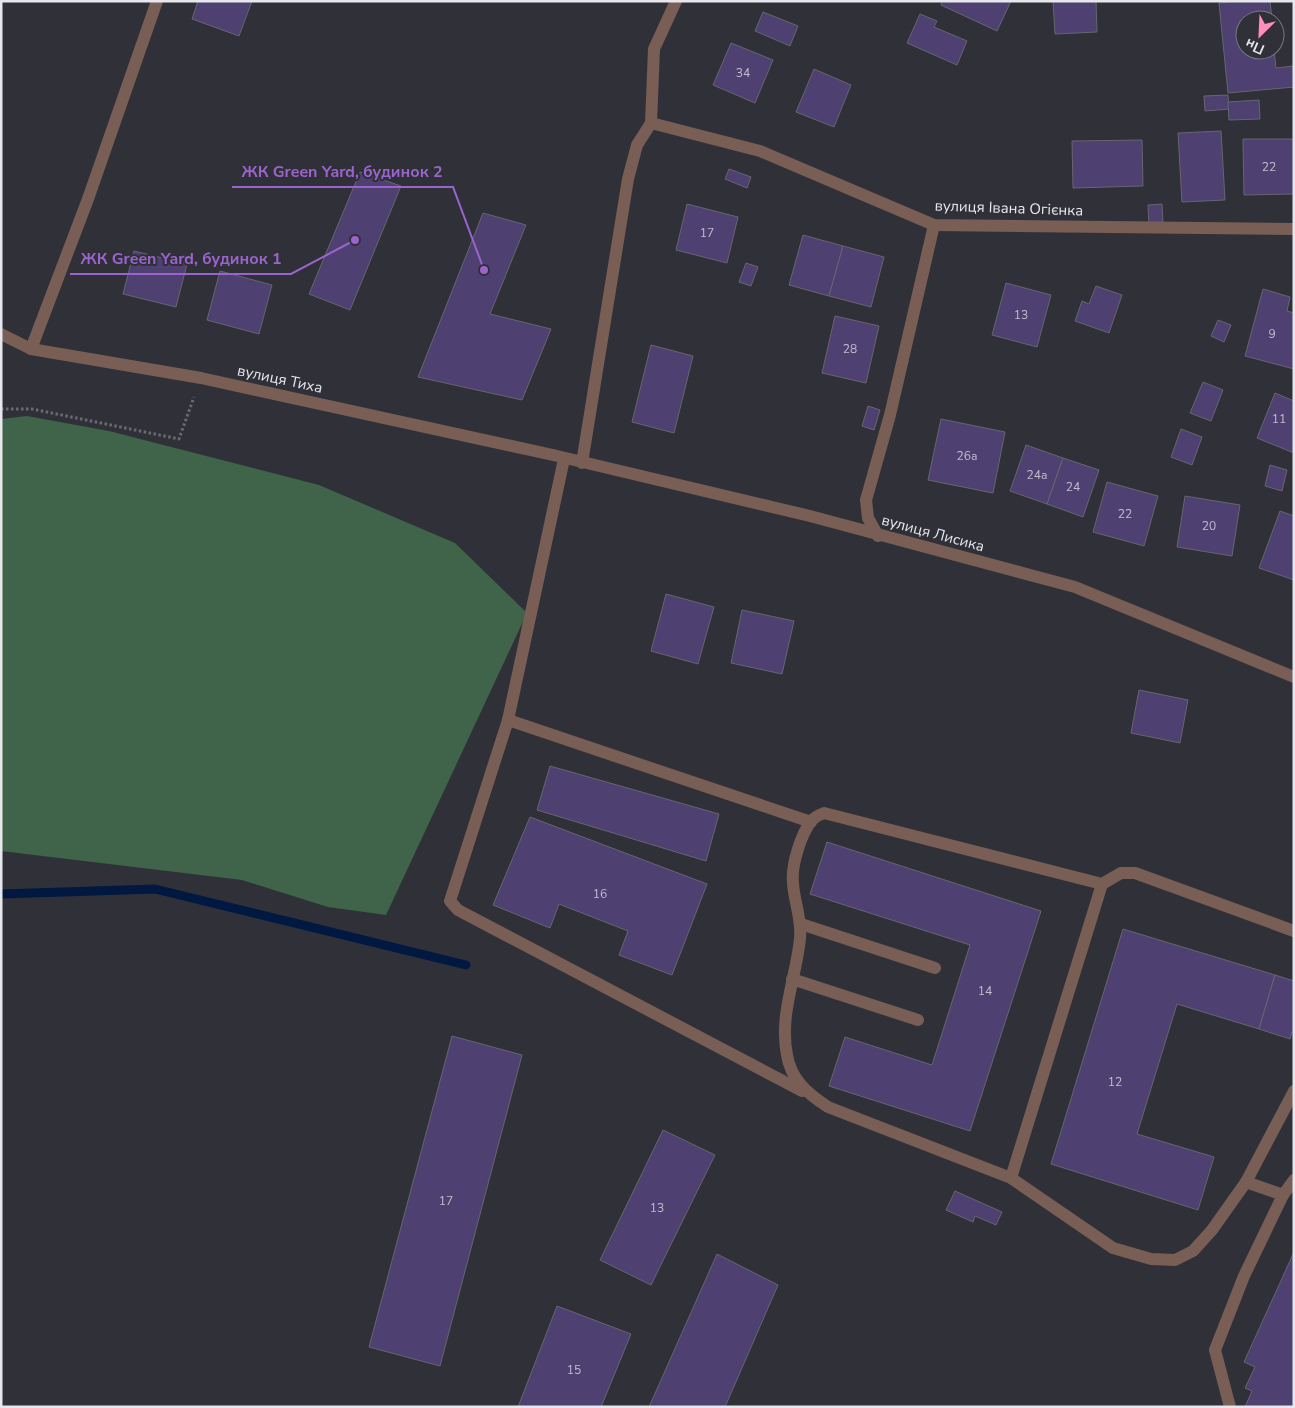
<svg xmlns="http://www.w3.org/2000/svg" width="1295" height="1408" viewBox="0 0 1295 1408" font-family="'Nunito Sans',sans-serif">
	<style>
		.green { fill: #3f644a }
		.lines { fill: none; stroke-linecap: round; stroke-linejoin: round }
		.stream { stroke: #011841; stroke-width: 9 }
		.building { fill: #4f4072; stroke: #67656f }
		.path { stroke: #6a6a72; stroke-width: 3; stroke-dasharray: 2.5 2.5; stroke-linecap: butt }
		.minor { stroke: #785e54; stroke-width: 12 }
		.labels { text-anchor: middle; stroke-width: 4; stroke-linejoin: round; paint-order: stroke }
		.number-label { font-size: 12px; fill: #c1bdce }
		.street-label { font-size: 15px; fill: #e7e7ed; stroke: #303039 }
		.leader { fill: none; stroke: #9b64cd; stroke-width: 2 }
		.callout-dot { fill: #9b64cd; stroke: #303039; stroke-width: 2 }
		.callout-label { font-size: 16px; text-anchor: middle; font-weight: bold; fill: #9b64cd; stroke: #303039; stroke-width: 4; stroke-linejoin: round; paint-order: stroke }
	</style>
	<rect width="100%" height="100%" fill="#303039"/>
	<polygon class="green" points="27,416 109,431 319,485 455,543 527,613 386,915 328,907 242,880 1,851 1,419"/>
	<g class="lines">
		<polyline class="stream" points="1,894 155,889 466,965"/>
	</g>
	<g class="building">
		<polygon points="198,1 252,1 239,36 192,19"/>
		<polygon points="942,1 1011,1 997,31 941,5"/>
		<polygon points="1053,1 1096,1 1097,32 1055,34"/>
		<polygon points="1236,1 1270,1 1272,20 1245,20 1245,50 1274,50 1276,68 1293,66 1294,87 1228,93 1219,3"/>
		<polygon points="763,12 798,26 790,46 755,31"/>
		<polygon points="920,14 937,21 934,27 967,41 957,65 907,43"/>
		<polygon points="731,43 773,60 755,103 713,85"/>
		<polygon points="814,69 851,85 834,127 796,112"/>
		<polygon points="1228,95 1229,109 1205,111 1204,96"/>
		<polygon points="1259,100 1260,119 1229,120 1228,102"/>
		<polygon points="1221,131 1225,200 1182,202 1178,133"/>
		<polygon points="1243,139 1294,139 1294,194 1244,195"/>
		<polygon points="1142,140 1143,186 1073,188 1072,141"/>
		<polygon points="729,169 751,177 747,188 725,179"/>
		<polygon points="360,172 401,186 350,310 309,294"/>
		<polygon points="687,204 738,217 727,263 676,250"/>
		<polygon points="1162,204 1163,224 1149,225 1148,205"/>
		<polygon points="483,213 526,225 490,314 551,329 522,400 418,377"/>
		<polygon points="803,235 843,246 829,296 789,285"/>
		<polygon points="843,246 884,257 871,307 829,296"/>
		<polygon points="134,251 187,264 176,307 123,294"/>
		<polygon points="746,263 758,267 751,286 739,282"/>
		<polygon points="220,271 272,285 259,334 207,320"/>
		<polygon points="1006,283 1051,295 1037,347 992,335"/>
		<polygon points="1096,286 1122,295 1109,333 1075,321 1082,301 1089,304"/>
		<polygon points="1263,289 1290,297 1287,311 1294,313 1294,369 1245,356"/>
		<polygon points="835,316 879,326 866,383 822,373"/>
		<polygon points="1218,320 1231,325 1224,342 1211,336"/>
		<polygon points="651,345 693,356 674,433 632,422"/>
		<polygon points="1203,382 1223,390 1211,421 1190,413"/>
		<polygon points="1275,393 1294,401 1294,453 1257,438"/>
		<polygon points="868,406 880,410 874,430 862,426"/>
		<polygon points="941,419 1005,432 993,493 928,480"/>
		<polygon points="1181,429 1202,437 1192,465 1171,457"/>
		<polygon points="1026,445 1063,458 1047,504 1010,491"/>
		<polygon points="1063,458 1099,470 1083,517 1047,504"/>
		<polygon points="1270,465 1287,470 1282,491 1265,486"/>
		<polygon points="1107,482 1158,496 1144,546 1093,532"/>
		<polygon points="1185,496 1240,505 1232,556 1177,547"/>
		<polygon points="1280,511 1294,516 1294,580 1259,568"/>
		<polygon points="666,594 714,607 698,664 651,651"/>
		<polygon points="742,610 794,621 782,674 731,663"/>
		<polygon points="1139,690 1188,700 1180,743 1131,733"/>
		<polygon points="550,766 719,814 706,861 537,810"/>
		<polygon points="530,817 707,884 672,975 619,955 628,931 559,904 550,928 493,905"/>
		<polygon points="827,842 1041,911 970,1131 829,1086 845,1037 932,1065 970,945 810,894"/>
		<polygon points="1123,929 1275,975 1259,1029 1177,1004 1137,1134 1214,1157 1198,1210 1051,1164"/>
		<polygon points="1275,975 1294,981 1294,1033 1292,1032 1290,1039 1259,1029"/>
		<polygon points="452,1036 522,1055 440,1366 369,1347"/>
		<polygon points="663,1130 715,1155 651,1285 600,1260"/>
		<polygon points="955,1191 1002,1212 996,1225 975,1216 973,1222 946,1210"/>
		<polygon points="1294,1252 1294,1407 1245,1407 1252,1391 1245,1388 1255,1367 1244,1362"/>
		<polygon points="717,1254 778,1285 725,1407 649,1407"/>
		<polygon points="557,1306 631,1334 601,1407 518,1407"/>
	</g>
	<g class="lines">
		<polyline class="path" points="1,409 32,409 179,439 194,397"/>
		<g class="minor">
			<polyline points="651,123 760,151 934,225 1294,229"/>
			<polyline points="1,334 31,349 201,378 553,455 810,516 1075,587 1294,677"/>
			<polyline points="31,349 88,199 157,1"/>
			<polyline points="564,459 508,720 450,901 458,910 802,1091"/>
			<polyline points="582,463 628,179 637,145 651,123 654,49 676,1"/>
			<polyline points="878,536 868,518 866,500 890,415 934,225"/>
			<polyline points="508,720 811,822"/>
			<polyline points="801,924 935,968"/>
			<path d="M1294 931 1135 873H1121L1102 884 824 813C819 815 815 817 811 821 801 835 791 865 793 883 794 902 802 918 800 939 796 978 779 1015 787 1055 791 1080 808 1094 828 1107L1011 1178 1113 1248 1151 1259 1175 1260 1193 1251 1212 1230 1246 1182 1294 1091"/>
			<polyline points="792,979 918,1020"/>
			<polyline points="1011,1178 1102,884"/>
			<polyline points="1246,1182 1283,1195"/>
			<polyline points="1230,1407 1215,1350 1244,1276 1283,1195 1294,1180"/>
		</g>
	</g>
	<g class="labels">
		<g class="number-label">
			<text x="743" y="77">34</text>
			<text x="1269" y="171">22</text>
			<text x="707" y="237">17</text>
			<text x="1021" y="319">13</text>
			<text x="1272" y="338">9</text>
			<text x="850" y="353">28</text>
			<text x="1279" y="423">11</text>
			<text x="967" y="460">26а</text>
			<text x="1037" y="479">24а</text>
			<text x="1073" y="491">24</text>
			<text x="1125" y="518">22</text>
			<text x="1209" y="530">20</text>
			<text x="600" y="898">16</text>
			<text x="985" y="995">14</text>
			<text x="1115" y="1086">12</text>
			<text x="446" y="1205">17</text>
			<text x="657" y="1212">13</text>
			<text x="574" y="1374">15</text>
		</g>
		<g class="street-label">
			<text transform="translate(1009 208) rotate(2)" y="5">вулиця Івана Огієнка</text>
			<text transform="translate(280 379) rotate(12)" y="5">вулиця Тиха</text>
			<text transform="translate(933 533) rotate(15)" y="5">вулиця Лисика</text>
		</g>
	</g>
	<path class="leader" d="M484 270L453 187H232M355 240L291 274H70"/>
	<g class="callout-dot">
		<circle cx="484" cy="270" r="5"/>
		<circle cx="355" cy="240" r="5"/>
	</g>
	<g class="callout-label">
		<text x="342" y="177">ЖК Green Yard, будинок 2</text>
		<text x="181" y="264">ЖК Green Yard, будинок 1</text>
	</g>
	<rect width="1295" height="1408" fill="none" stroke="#e7e7ed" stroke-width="5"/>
	<g transform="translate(1260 35) rotate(204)"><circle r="24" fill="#303039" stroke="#797981"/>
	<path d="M0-4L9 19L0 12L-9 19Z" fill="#ff8ebb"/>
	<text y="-8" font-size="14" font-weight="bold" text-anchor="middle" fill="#e7e7ed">Пн</text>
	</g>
</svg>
